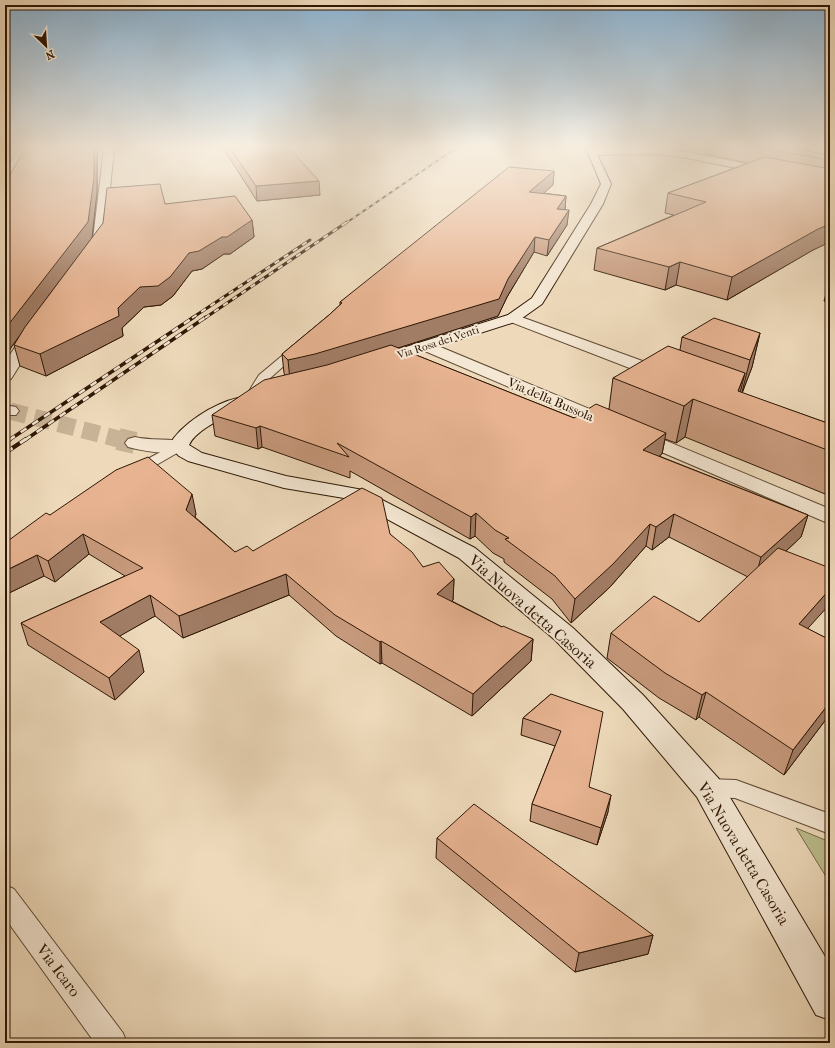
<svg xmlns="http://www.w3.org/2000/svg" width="835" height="1048" viewBox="0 0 835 1048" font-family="'IM FELL French Canon',serif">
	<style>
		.green { fill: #bcbe8e; stroke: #756a4a }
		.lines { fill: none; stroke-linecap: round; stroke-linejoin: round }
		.street-tunnel-far1 { stroke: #c8b397; stroke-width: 17; stroke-dasharray: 17 8; stroke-linecap: butt }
		.street-tunnel { stroke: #c8b397; stroke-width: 22; stroke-dasharray: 22 11; stroke-linecap: butt }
		.lane-casing { stroke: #5e4832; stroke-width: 2 }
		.street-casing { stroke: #5e4832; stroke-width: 2 }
		.secondary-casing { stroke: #2e1705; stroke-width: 2 }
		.lane { fill: #f4e7d3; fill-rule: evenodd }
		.street { fill: #f4e7d3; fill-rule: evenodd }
		.secondary { fill: #f4e7d3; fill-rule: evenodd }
		.rail-far3-casing { stroke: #2e1705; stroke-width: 2 }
		.rail-far2-casing { stroke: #2e1705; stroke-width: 3 }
		.rail-far1-casing { stroke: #2e1705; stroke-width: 3.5 }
		.rail-casing { stroke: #2e1705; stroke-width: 4.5 }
		.rail-far3 { stroke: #f4e7d3; stroke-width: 1.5; stroke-dasharray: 4; stroke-linecap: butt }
		.rail-far2 { stroke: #f4e7d3; stroke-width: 2; stroke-dasharray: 5.5; stroke-linecap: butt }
		.rail-far1 { stroke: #f4e7d3; stroke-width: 2.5; stroke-dasharray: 7; stroke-linecap: butt }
		.rail { stroke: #f4e7d3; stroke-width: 3; stroke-dasharray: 9; stroke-linecap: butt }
		.wall { fill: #c79a7d; stroke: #2e1705 }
		.shaded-wall { fill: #a27d66; stroke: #2e1705 }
		.building { fill: #e7b391; stroke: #2e1705 }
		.labels { text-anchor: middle; stroke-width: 4; stroke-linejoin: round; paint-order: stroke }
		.far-street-label { font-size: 11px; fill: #2e1705; stroke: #f4e7d3 }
		.street-label { font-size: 13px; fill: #2e1705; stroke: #f4e7d3 }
		.near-street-label { font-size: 16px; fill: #2e1705; stroke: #f4e7d3 }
	</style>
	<rect width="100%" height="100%" fill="#eedabb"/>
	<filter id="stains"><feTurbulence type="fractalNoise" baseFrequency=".005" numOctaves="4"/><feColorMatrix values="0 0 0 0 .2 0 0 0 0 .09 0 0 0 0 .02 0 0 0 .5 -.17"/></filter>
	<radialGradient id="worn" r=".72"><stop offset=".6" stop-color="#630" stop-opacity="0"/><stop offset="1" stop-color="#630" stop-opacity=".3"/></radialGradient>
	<polygon class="green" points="796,828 830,842 830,883"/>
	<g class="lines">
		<polyline class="street-tunnel-far1" points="10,411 122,440"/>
		<polyline class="street-tunnel" points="118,439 135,443"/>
		<defs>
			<g id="lane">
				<polygon points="299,344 305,347 303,349 268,380 257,399 247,399 246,396 259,375 295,345"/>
				<polygon points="179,442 184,443 186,446 184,449 139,475 129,475 127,472 129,469"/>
				<polygon points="708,779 736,780 830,814 830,834 735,798 708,797 700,795 697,788 700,781"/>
				<polygon points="5,885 14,889 123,1033 127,1043 95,1043 5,918"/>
			</g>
			<g id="street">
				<polygon points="18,148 27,148 10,184 5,187 5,173"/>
				<polygon points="104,148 114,148 105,239 95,256 90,257 84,253 93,239"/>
				<polygon points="657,148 687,152 830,181 830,187 687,158 657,154 592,155 587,152 592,149"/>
				<polygon points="513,314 670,371 672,375 670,379 664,380 658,379 508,321 506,318 508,315"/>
				<polygon points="33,326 38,328 41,331 11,379 5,380 5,362 28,328"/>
				<polygon points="426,341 830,509 830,524 420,349 418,346 420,343"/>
				<polygon points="5,405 16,407 19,411 16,415 5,415"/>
				<path d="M135 437C152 441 169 438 186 442L189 446 186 450C167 455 147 452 128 447L125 443 128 439Z"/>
			</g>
			<g id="secondary">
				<polygon points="586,148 594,148 611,184 603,204 542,304 518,321 386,363 380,365 374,363 372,360 374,357 508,315 532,298 591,204 601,184"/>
				<path d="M238 398 244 399 247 403 244 407C228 416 197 428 189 445L202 453 286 476 363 490 475 548 573 628 643 695 719 779 830 965V1020L816 1015 697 797 623 709 555 640 459 558 350 499 284 488 188 461 179 456 169 446C180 424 215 403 238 398Z"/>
			</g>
		</defs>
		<use href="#lane" class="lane-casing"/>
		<use href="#street" class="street-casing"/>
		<use href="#secondary" class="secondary-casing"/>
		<use href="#lane" class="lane"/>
		<use href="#street" class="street"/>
		<use href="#secondary" class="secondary"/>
		<defs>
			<polyline id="rail-far3" points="346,223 456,148"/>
			<g id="rail-far2">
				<polyline points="192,318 310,240"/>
				<polyline points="205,318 347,222"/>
			</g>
			<g id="rail-far1">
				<polyline points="9,440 194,317"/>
				<polyline points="25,440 206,317"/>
			</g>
			<g id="rail">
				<polyline points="5,442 10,439"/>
				<polyline points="5,453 26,439"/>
			</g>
		</defs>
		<use href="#rail-far3" class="rail-far3-casing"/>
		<use href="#rail-far2" class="rail-far2-casing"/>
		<use href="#rail-far1" class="rail-far1-casing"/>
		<use href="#rail" class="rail-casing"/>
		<use href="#rail-far3" class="rail-far3"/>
		<use href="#rail-far2" class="rail-far2"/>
		<use href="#rail-far1" class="rail-far1"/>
		<use href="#rail" class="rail"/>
	</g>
	<g class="wall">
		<polygon points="25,148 100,148 97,155 97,192 92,238 165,204 252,220 254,237 230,254 224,254 202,269 192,271 173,296 161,305 144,307 122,328 123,336 46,376 20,366 14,345 20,335 12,346 5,358 5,195 6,195"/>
		<polygon points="223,148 289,148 320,195 257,201"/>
		<polygon points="706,148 811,148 809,151 805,150 805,151 830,155 830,242 813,250 727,300 676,285 665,290 594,270 597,248 674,215 665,213 668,193 748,163 705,154"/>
		<polygon points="554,171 553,185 543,193 566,196 565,209 567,225 547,256 534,252 507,297 498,316 398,348 574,418 609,409 613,378 680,350 682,337 760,333 752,367 742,393 830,424 830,496 685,437 676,443 665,439 662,454 659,456 808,515 801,537 786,551 808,629 830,640 830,714 784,775 699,717 696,720 659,698 607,658 611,633 699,622 748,577 669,537 652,550 646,546 610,587 571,623 552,599 504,562 504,559 493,553 475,536 470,539 350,471 350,478 262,447 258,449 215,436 212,415 285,375 284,373 282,354 329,315 340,305 340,302"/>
		<polygon points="830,280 830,303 824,301"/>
		<polygon points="196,514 195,517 235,552 253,551 390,534 423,567 454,579 453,600 452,601 502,627 533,639 531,661 472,716 382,663 380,664 336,636 289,595 183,638 155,616 119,636 144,672 115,700 28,645 21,623 125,576 89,554 55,582 44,576 5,595 5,543 50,515"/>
		<polygon points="551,694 589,787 608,812 597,845 530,821 532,804 555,746 521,735 523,718"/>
		<polygon points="437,838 653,935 648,954 575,972 436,858"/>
	</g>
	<g class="shaded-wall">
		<polygon points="94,148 100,148 97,155 97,192 92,238 12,346 5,358 5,329"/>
		<polygon points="803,148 806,148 804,156 801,155"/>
		<polygon points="554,171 553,185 528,207 529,192"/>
		<polygon points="319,181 320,195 257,201 256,186"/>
		<polygon points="566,196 565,210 557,209"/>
		<polygon points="569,210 567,225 547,256 549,240"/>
		<polygon points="252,220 254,237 230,254 224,254 202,269 192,271 173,296 161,305 144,307 122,328 123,336 46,376 40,354 140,287 189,253 222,237"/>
		<polygon points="830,224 830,242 813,250 727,300 732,277 818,229"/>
		<polygon points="535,237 534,252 507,297 498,316 317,374 290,380 288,360 508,279"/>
		<polygon points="680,262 676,285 665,290 669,267"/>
		<polygon points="760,333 752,367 741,396 750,360"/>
		<polygon points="745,373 736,409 738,391"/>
		<polygon points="693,399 685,437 676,443 684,406"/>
		<polygon points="260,426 262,447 258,449 256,428"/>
		<polygon points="666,433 662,454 640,471 643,450"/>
		<polygon points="192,494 196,514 190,530 186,510"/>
		<polygon points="476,513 475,536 470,539 471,517"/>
		<polygon points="674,514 669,537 652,550 656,527"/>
		<polygon points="808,515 801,537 755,580 761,557"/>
		<polygon points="650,524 646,546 610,587 571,623 575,599"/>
		<polygon points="83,534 89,554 55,582 48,561"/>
		<polygon points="37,555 44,576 5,595 5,571"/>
		<polygon points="286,574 289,595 183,638 179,616"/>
		<polygon points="454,579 453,600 436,615 437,594"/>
		<polygon points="830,589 830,604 790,648 799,624"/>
		<polygon points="150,595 155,616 106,644 100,622"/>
		<polygon points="533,639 531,661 472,716 473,694"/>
		<polygon points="381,641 382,663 380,664 380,642"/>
		<polygon points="139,650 144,672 115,700 109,678"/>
		<polygon points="706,692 699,717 696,720 702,695"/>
		<polygon points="830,702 830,714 784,775 793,750"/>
		<polygon points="611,795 608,812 597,845 601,828"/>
		<polygon points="653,935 648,954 575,972 579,953"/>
	</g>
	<g class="building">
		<polygon points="25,148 94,148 94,178 88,222 5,329 5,195 6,195 6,182"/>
		<polygon points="230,148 289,148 319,181 256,186"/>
		<polygon points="763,148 789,148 830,155 830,160"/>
		<polygon points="765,157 830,169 830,224 818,229 732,277 680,262 669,267 597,248 706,202 668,193"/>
		<polygon points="509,167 554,171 529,192 566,196 557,209 569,210 549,240 535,237 508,279 499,299 315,354 288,360 282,354 329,315 342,303 340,302"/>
		<polygon points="160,184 165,204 235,196 252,220 227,237 222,237 199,251 189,253 170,277 158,286 140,287 118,308 119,316 40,354 14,345 25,327 103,223 107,188"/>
		<polygon points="714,318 760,333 750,360 682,337"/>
		<polygon points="391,345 574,418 596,404 666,433 643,450 808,515 761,557 674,514 656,527 650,524 613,564 575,599 555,576 505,539 509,538 495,530 476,513 471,517 337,443 349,457 260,426 256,428 212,415 264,380 327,365"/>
		<polygon points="668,346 745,373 738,391 830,424 830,451 693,399 684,406 613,378"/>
		<polygon points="148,457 192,494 186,510 235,552 247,546 253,551 362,488 382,498 390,534 412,552 423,567 439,562 454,579 437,594 502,627 503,626 533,639 473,694 381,641 380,642 335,615 286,574 179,616 150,595 100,622 139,650 109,678 21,623 143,568 83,534 48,561 37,555 5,571 5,543 46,513 50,515 116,470"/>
		<polygon points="778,548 830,568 830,589 799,624 830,640 830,702 793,750 706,692 702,695 665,673 611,633 654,596 699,622"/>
		<polygon points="551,694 603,712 589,787 611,795 601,828 532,804 561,731 523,718"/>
		<polygon points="474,804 653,935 579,953 437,838"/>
	</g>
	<linearGradient id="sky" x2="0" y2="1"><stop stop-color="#8bb5d6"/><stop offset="0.5" stop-color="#f7eee0"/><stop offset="1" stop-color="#f7eee0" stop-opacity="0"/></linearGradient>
	<rect width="835" height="294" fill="url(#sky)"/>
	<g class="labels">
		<g class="far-street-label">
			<text transform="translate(438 342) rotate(-18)" y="4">Via Rosa dei Venti</text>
		</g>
		<g class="street-label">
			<text transform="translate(551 399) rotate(23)" y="5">Via della Bussola</text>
		</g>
		<g class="near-street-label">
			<text transform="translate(533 611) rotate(41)" y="6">Via Nuova detta Casoria</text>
			<text transform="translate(744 853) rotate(59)" y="6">Via Nuova detta Casoria</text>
			<text transform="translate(59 970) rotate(53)" y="6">Via Icaro</text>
		</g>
	</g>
	<rect width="835" height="1048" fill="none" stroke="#eedabb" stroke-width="20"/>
	<rect x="6" y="6" width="823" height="1036" fill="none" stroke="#2e1705" stroke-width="2"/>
	<rect x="10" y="10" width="815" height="1028" fill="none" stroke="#2e1705"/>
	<g transform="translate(46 46) rotate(155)" stroke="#f4e7d3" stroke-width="3" paint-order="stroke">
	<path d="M0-3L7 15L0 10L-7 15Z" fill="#2e1705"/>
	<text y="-6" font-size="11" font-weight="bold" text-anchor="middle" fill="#2e1705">N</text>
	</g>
	<rect width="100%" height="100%" filter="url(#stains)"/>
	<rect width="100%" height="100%" fill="url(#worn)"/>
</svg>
